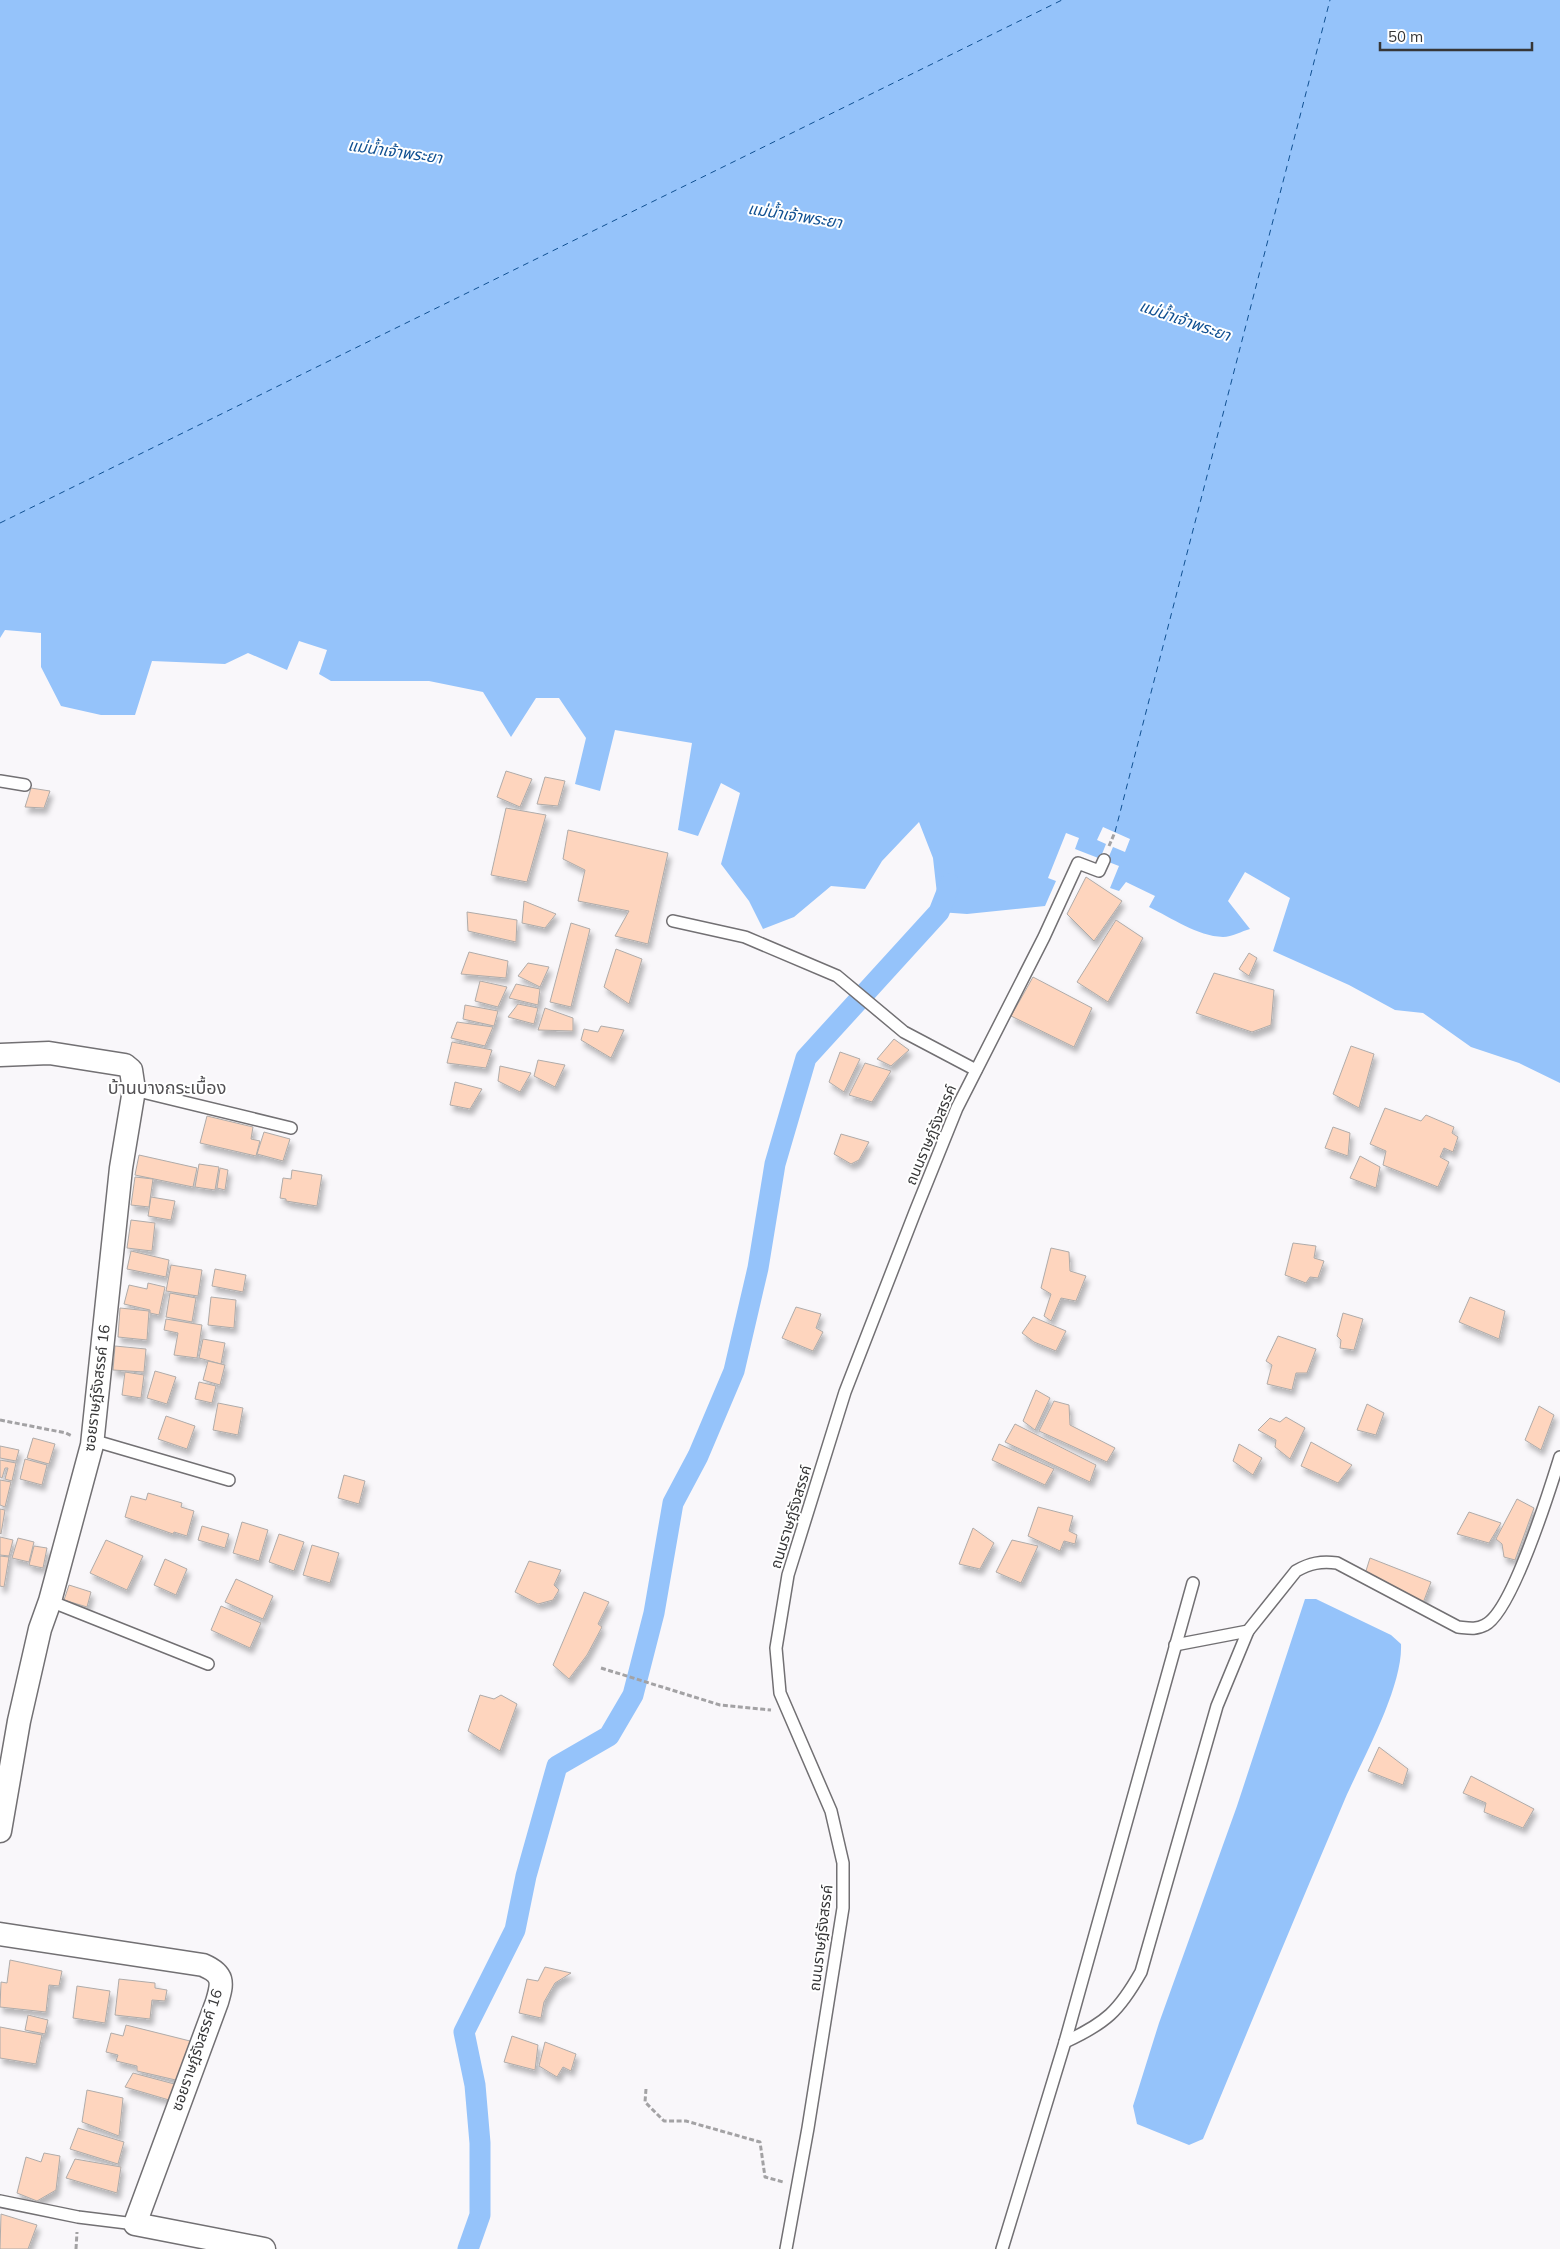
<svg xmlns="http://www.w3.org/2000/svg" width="1560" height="2249" viewBox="0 0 1560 2249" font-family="Mulish,'Noto Sans Thai',sans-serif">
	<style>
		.water { fill: #95c3fa }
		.pier { fill: #f9f7fa }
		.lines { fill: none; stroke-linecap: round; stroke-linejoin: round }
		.canal { stroke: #95c3fa; stroke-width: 21 }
		.ferry { stroke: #115192; stroke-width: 1; stroke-dasharray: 6 5; stroke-linecap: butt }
		.building { fill: #fed5be; stroke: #afaba9; filter: url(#shadow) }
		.service-casing { stroke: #727073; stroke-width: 14 }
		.minor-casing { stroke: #727073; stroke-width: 25 }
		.path { stroke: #a3a2a4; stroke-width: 3; stroke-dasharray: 5 2.5; stroke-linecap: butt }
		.service { stroke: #fff; stroke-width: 11 }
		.minor { stroke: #fff; stroke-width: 22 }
		.labels { text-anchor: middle; stroke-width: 4; stroke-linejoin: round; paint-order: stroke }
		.street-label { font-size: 15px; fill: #363637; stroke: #fff }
		.water-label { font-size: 16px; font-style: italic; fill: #115192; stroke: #fff }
		.quarter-label { font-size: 18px; fill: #525053; stroke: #fff }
	</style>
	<defs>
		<filter id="shadow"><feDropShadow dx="3" dy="5.5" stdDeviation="2.5" flood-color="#0004"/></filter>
	</defs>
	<rect width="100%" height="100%" fill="#f9f7fa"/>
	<g class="water">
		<path d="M0 0H1560V1083L1519 1063 1471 1047 1423 1013 1395 1010 1349 985 1273 951 1290 898 1245 872 1228 901 1250 929C1242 931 1232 937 1223 937 1197 936 1172 918 1149 907L1155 896 1126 882 1119 891 1110 888 1119 866 1075 849 1079 838 1066 833 1048 878 1056 881 1045 906 967 914 939 912 933 858 919 822 882 861 865 889 831 886 794 917 763 929 749 901 721 864 740 793 721 783 698 836 678 830 692 743 615 730 600 791 575 784 586 738 559 698H536L511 737 483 692 429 681H331L319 674 327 650 299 641 287 670 248 653 225 664 152 661 135 715H101L61 706 41 667V633L5 630 0 638Z"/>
		<path d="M1305 1599H1316L1391 1635 1401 1644C1403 1687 1363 1758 1345 1799 1297 1912 1250 2025 1203 2139L1189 2145 1137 2124 1133 2106 1159 2023 1237 1806Z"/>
	</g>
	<polygon class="pier" points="1103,827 1130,839 1125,852 1113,847 1107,861 1100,859 1106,844 1097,840"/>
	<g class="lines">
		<polyline class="canal" points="468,2249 480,2215 480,2143 475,2085 464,2032 515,1930 526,1876 557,1766 609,1736 633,1695 654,1613 673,1503 698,1456 734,1371 758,1268 775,1164 806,1058 939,912 950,884"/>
		<g class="ferry">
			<polyline points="0,523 1062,0"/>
			<polyline points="1115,832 1330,0"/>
		</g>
	</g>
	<g class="building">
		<polygon points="506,771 532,779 520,807 497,797"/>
		<polygon points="545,777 565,781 558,806 537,804"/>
		<polygon points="31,788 50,791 44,808 25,807"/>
		<polygon points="506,808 546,815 527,882 491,875"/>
		<polygon points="568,830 668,853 648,944 615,936 629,911 578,901 585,870 563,859"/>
		<polygon points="1086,877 1122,901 1094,941 1067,914"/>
		<polygon points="524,901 556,914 545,928 522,923"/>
		<polygon points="467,912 517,920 516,942 468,931"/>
		<polygon points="1116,920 1143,938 1108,1002 1077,982"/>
		<polygon points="571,923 590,929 571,1007 550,1002"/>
		<polygon points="616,949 642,959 629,1004 604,987"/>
		<polygon points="469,952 508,961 506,978 461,974"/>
		<polygon points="1249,953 1257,958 1249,976 1239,969"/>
		<polygon points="528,963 549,967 540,987 518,976"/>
		<polygon points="1214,973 1274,990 1271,1025 1252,1032 1196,1013"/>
		<polygon points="1033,977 1092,1008 1074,1047 1011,1016"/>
		<polygon points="480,981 507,987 498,1007 475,1001"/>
		<polygon points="516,984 540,989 538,1005 509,998"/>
		<polygon points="518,1004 538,1008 534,1024 508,1017"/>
		<polygon points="465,1005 498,1011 494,1026 463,1019"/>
		<polygon points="545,1008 573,1018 573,1031 538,1030"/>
		<polygon points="457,1022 493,1027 485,1046 451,1038"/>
		<polygon points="601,1026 624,1030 611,1058 581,1040 584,1029 598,1032"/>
		<polygon points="894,1039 909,1050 891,1066 877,1059"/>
		<polygon points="452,1042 492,1050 486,1068 447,1063"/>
		<polygon points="1351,1046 1374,1054 1359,1108 1333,1094"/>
		<polygon points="840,1052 860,1059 844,1092 829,1082"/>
		<polygon points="538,1060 565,1065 555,1087 534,1076"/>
		<polygon points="865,1063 891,1071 872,1102 849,1095"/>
		<polygon points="500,1066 531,1073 520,1092 498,1081"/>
		<polygon points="455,1082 482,1089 470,1109 450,1105"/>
		<polygon points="1385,1108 1421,1121 1426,1115 1454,1127 1452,1133 1458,1137 1453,1152 1444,1148 1440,1157 1449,1162 1438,1187 1383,1165 1386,1151 1370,1144"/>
		<polygon points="207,1116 253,1127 251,1139 260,1141 256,1156 200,1143"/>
		<polygon points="1333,1127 1350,1133 1348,1156 1325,1148"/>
		<polygon points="264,1132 290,1139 283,1161 257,1154"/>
		<polygon points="841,1134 869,1142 859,1160 851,1164 834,1154"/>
		<polygon points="139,1155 197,1168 193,1187 135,1175"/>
		<polygon points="1360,1156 1380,1167 1376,1188 1350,1178"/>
		<polygon points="199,1164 219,1167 215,1190 195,1187"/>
		<polygon points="220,1168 228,1170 225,1190 217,1188"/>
		<polygon points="292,1170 322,1175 317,1206 286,1201 286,1199 280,1198 283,1178 291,1179"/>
		<polygon points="135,1177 153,1179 149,1207 131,1205"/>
		<polygon points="151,1197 175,1201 171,1220 148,1216"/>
		<polygon points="131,1220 155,1223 152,1251 127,1248"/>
		<polygon points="1293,1243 1316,1246 1314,1258 1324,1261 1318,1278 1310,1277 1306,1283 1285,1275"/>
		<polygon points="1051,1248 1069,1252 1070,1271 1086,1276 1076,1301 1061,1298 1051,1321 1044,1316 1051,1294 1041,1288"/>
		<polygon points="131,1251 169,1260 166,1277 127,1269"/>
		<polygon points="171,1265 202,1270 198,1296 166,1291"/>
		<polygon points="215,1269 246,1275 243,1292 212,1286"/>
		<polygon points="148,1283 165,1287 159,1315 150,1313 150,1310 124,1304 129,1285 147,1289"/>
		<polygon points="170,1293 196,1298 192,1322 166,1317"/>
		<polygon points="211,1297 236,1300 234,1328 208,1325"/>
		<polygon points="1470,1297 1505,1311 1499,1339 1459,1322"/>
		<polygon points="796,1307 821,1314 816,1328 823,1332 813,1351 782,1338"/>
		<polygon points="120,1308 149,1311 147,1340 118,1337"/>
		<polygon points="1343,1313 1363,1319 1354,1350 1340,1348 1341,1340 1337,1336"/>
		<polygon points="1033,1317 1066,1331 1056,1351 1034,1342 1022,1333"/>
		<polygon points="166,1319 202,1325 197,1358 174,1355 178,1333 164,1330"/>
		<polygon points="1278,1336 1316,1349 1307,1373 1296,1373 1292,1390 1267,1384 1272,1365 1266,1361"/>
		<polygon points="203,1339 225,1343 221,1364 199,1358"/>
		<polygon points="115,1346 146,1349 144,1372 113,1370"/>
		<polygon points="208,1361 225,1365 220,1385 203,1380"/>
		<polygon points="155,1371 176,1377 167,1404 147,1398"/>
		<polygon points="125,1372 144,1375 141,1398 122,1395"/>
		<polygon points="199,1382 216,1386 212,1403 195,1399"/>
		<polygon points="1036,1390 1050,1398 1035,1430 1023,1421"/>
		<polygon points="1054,1401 1069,1405 1070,1425 1115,1448 1107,1462 1039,1431"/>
		<polygon points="218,1403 243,1408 238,1435 213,1430"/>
		<polygon points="1367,1404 1384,1413 1376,1435 1357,1430"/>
		<polygon points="1539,1406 1554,1415 1541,1450 1525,1440"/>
		<polygon points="166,1416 195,1426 187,1449 158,1439"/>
		<polygon points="1286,1417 1305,1428 1290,1459 1275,1447 1276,1440 1258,1430 1270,1418 1280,1422"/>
		<polygon points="1015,1424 1096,1465 1090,1482 1005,1442"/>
		<polygon points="33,1438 55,1444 49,1464 27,1458"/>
		<polygon points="1311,1442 1352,1465 1338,1483 1301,1466"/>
		<polygon points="999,1444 1054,1469 1045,1485 992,1460"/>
		<polygon points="1239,1444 1262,1458 1253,1475 1233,1461"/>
		<polygon points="0,1446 19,1450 16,1461 0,1458"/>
		<polygon points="25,1459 47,1465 42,1485 20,1479"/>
		<polygon points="0,1460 16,1463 12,1481 5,1479 8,1468 5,1468 2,1478 0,1477"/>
		<polygon points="344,1475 365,1481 359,1504 338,1498"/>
		<polygon points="0,1480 11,1482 5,1507 0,1505"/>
		<polygon points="148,1493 182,1503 181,1507 194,1511 187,1536 174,1532 173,1534 125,1517 131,1496 146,1500"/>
		<polygon points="1517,1499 1534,1508 1515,1560 1504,1557 1502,1544 1496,1539"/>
		<polygon points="1038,1507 1073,1516 1069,1531 1077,1535 1075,1544 1064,1541 1060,1551 1028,1536"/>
		<polygon points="0,1509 5,1510 1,1534 0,1533"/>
		<polygon points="1469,1512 1501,1523 1489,1543 1457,1534"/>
		<polygon points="242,1522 268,1530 259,1561 233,1553"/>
		<polygon points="202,1526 229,1534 225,1548 198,1540"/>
		<polygon points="973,1528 994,1543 980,1569 959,1564"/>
		<polygon points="279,1534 304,1542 294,1571 269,1562"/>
		<polygon points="0,1537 13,1540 9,1556 0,1555"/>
		<polygon points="18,1538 34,1542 29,1562 12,1558"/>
		<polygon points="106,1540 143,1556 127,1590 90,1573"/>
		<polygon points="1012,1540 1038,1546 1021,1583 996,1572"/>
		<polygon points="312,1545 339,1553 330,1583 303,1575"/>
		<polygon points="34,1546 47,1548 43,1568 29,1565"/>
		<polygon points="0,1556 9,1557 4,1587 0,1586"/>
		<polygon points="1370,1558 1431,1582 1423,1603 1365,1574"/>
		<polygon points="165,1559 187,1569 176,1595 154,1585"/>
		<polygon points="529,1561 561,1570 554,1585 559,1590 553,1600 538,1604 515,1592"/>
		<polygon points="236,1579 273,1596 263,1619 225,1602"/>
		<polygon points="69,1585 91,1592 87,1607 64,1600"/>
		<polygon points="584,1592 609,1602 598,1624 602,1627 587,1655 569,1679 553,1665"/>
		<polygon points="221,1606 261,1623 250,1648 211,1630"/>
		<polygon points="480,1695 494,1699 501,1695 517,1704 500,1751 468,1731"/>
		<polygon points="1379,1747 1408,1769 1403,1785 1368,1771"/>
		<polygon points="1471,1776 1534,1809 1523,1828 1484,1812 1486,1803 1463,1793"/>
		<polygon points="10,1960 62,1971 59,1986 49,1985 46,2012 0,2007 1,1982 7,1983"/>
		<polygon points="545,1967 571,1973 555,1983 544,2002 541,2018 519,2013 527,1979 538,1981"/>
		<polygon points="119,1979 155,1983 155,1988 167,1990 165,2001 152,2000 150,2019 115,2015"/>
		<polygon points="77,1986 110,1991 105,2023 73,2018"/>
		<polygon points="28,2015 48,2020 45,2034 25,2030"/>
		<polygon points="126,2025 190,2041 180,2081 137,2071 137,2066 116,2061 118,2055 106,2052 111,2033 123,2036"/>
		<polygon points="0,2027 42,2035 36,2064 0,2058"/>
		<polygon points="512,2036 538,2045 535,2070 504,2062"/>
		<polygon points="545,2042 576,2054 571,2071 563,2067 557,2077 539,2066"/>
		<polygon points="133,2073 178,2085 169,2100 125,2087"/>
		<polygon points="87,2090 123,2098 119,2136 82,2122"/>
		<polygon points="78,2128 124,2142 118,2164 70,2149"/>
		<polygon points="44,2153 60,2156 56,2190 37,2201 17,2193 26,2157 41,2162"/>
		<polygon points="75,2159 121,2167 117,2193 66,2178"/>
		<polygon points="1,2214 37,2225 28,2249 0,2249"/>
	</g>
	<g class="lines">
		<defs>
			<g id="service">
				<polyline points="0,781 25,785"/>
				<polyline points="673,921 745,937 837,976 904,1032 976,1070"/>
				<polyline points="134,1090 291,1128"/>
				<polyline points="92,1440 229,1480"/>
				<polyline points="50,1601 208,1664"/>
				<path d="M1175 1645 1248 1631 1296 1571C1310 1563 1321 1561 1337 1563L1458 1627C1468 1628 1476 1630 1485 1625 1512 1612 1550 1489 1560 1457"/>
				<path d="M1065 2042C1106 2023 1119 2011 1141 1972L1217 1706 1248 1631"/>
				<polyline points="0,2201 78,2217 135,2224"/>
				<polyline points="786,2249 808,2128 843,1908 843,1863 831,1811 780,1693 776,1648 788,1575 845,1392 915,1212 957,1108 1044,937 1078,863 1099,871 1104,860"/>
				<polyline points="1002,2249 1065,2042 1193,1583"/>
			</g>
			<g id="minor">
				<polyline points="0,1055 49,1053 125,1065 131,1070 134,1090 121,1168 92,1445 50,1601 40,1629 19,1721 0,1831"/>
				<path d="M0 1934 203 1965C224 1974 223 1982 217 2002L135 2224 264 2249"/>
			</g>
		</defs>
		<use href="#service" class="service-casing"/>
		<use href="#minor" class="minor-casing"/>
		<g class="path">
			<polyline points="1109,846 1115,832"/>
			<polyline points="0,1420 66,1433 72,1436"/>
			<polyline points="601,1668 720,1705 771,1710"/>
			<polyline points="646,2089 645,2102 664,2121 686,2121 760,2142 765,2177 783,2182"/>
			<polyline points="76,2249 77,2232"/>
		</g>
		<use href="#service" class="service"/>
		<use href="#minor" class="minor"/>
	</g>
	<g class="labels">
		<g class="street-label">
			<text transform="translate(931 1135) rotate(-67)" y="5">ถนนราษฎ์รังสรรค์</text>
			<text transform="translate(97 1388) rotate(-83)" y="5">ซอยราษฎ์รังสรรค์ 16</text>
			<text transform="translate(791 1517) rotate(-73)" y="5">ถนนราษฎ์รังสรรค์</text>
			<text transform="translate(821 1938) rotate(-83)" y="5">ถนนราษฎ์รังสรรค์</text>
			<text transform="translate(197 2050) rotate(-71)" y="5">ซอยราษฎ์รังสรรค์ 16</text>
		</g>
		<g class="water-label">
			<text transform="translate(395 151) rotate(8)" y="6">แม่น้ำเจ้าพระยา</text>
			<text transform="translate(795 215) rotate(9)" y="6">แม่น้ำเจ้าพระยา</text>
			<text transform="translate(1185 320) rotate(19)" y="6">แม่น้ำเจ้าพระยา</text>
		</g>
		<g class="quarter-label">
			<text x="167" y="1094">บ้านบางกระเบื้อง</text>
		</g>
	</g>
	<path d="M1380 42v8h152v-8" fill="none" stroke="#363637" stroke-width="2.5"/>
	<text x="1388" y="42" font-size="15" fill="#363637" stroke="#ffffff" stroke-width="4" paint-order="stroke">50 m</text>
</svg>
